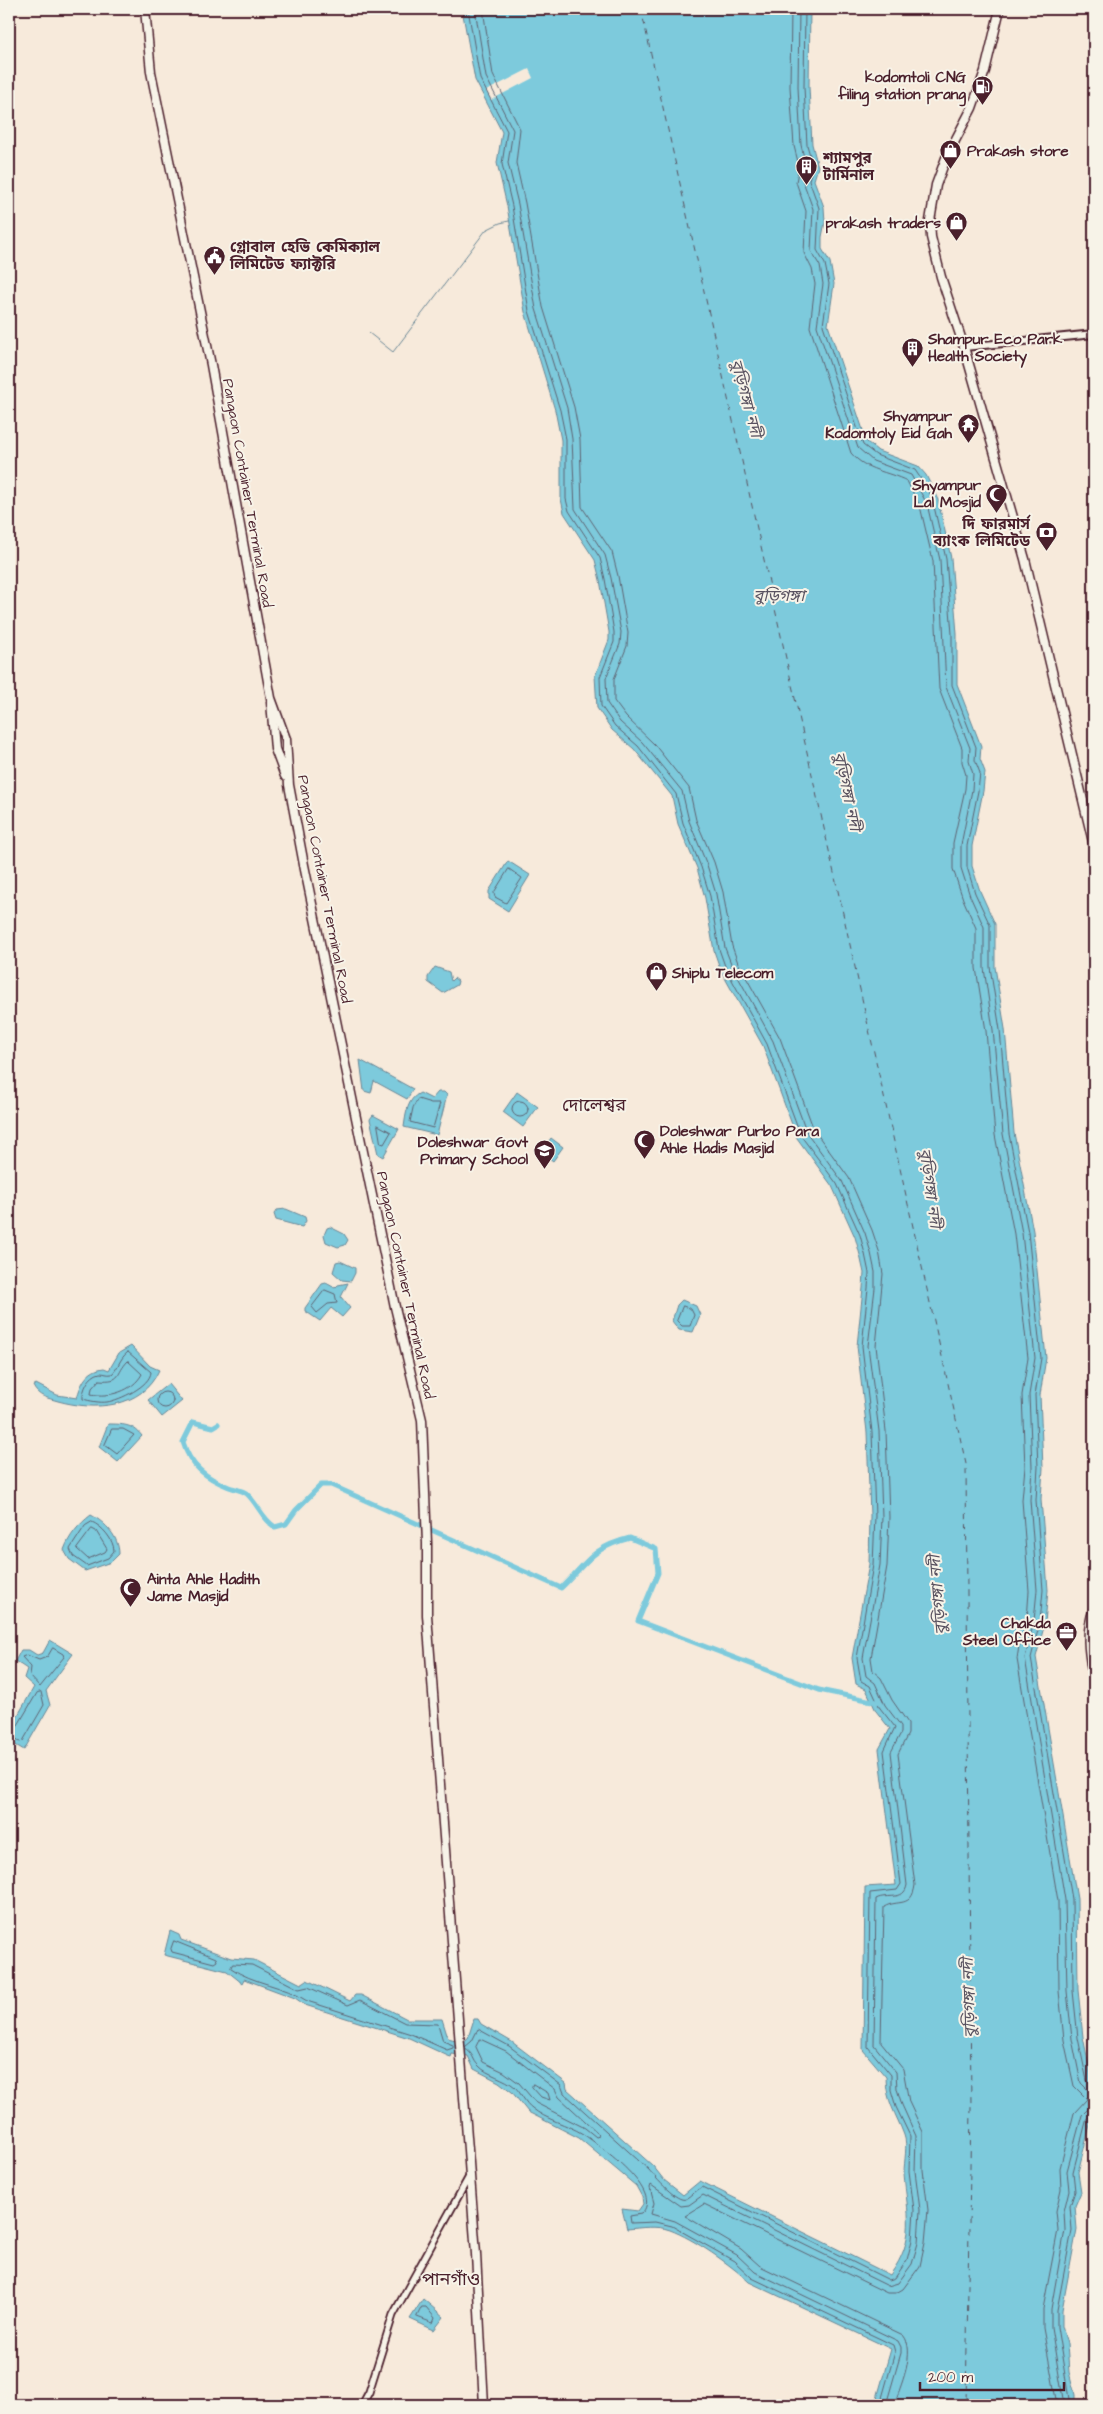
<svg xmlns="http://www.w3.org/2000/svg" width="1103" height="2414" viewBox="0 0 1103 2414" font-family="'Architects Daughter','Noto Sans Bengali',sans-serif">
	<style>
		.water { fill: #7dcadc; stroke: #698695 }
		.pier { fill: #f7eadb }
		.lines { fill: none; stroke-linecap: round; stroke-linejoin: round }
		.shore { stroke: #5e6372; stroke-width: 1 }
		.stream { stroke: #698695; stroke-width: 1 }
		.canal { stroke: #7dcadc; stroke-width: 5 }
		.ferry { stroke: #595260; stroke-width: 1; stroke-dasharray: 6 5; stroke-linecap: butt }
		.tertiary-casing { stroke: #4a1f2b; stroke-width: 9 }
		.secondary-casing { stroke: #4a1f2b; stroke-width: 10 }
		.trunk-casing { stroke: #4a1f2b; stroke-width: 11 }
		.tertiary { stroke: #f7f3e8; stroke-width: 5.5 }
		.secondary { stroke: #f7f3e8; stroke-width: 6 }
		.trunk { stroke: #f7f3e8; stroke-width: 8 }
		.labels { text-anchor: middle; stroke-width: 4; stroke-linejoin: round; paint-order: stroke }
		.poi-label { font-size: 15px; font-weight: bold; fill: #4a1f2b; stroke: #f7f3e8; text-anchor: end }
		.street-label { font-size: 15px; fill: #4a1f2b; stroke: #f7f3e8 }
		.water-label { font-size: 16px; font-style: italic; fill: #595260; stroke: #f7f3e8 }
		.quarter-label { font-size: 18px; fill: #4a1f2b; stroke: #f7f3e8 }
	</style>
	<rect width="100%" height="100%" fill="#f7eadb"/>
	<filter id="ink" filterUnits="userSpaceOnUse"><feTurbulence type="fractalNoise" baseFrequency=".02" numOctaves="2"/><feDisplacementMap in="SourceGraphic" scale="10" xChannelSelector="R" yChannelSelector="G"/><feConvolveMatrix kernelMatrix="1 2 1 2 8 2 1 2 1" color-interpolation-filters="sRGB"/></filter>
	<g filter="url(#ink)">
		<g class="water">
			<path d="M462 9H810L809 87 812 144 818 167 814 180 824 207 825 222 822 237V249L830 262 834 284 828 325 867 442 878 451 918 466 926 475 938 500 951 558 957 634V684L981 746 980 759 985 772 983 791 972 846V866L980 891 995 924V967L1005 1029 1014 1133 1033 1231 1046 1358 1040 1395 1043 1468 1041 1499 1048 1590 1045 1623 1036 1657 1077 1899 1078 1990 1083 2037 1093 2085V2113L1078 2172 1081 2192 1075 2206 1077 2229 1062 2310V2326L1067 2344 1069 2372 1075 2395V2405H875L891 2349 749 2282C730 2264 694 2239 670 2230 656 2225 641 2228 627 2229L622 2209 638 2211 643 2204 642 2197 636 2186 579 2138 528 2112 512 2092 499 2082 474 2069 468 2056 452 2054 451 2057 448 2056 409 2038 305 2005 295 1998 244 1979 242 1983 227 1971 164 1955 170 1931 179 1935 181 1940 231 1958 254 1960 301 1984 307 1980 350 2001 355 1995H361L407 2019H442L448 2038 463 2042 468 2038 474 2019H478L481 2024 512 2042 566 2083 567 2089 653 2166 664 2180 683 2195 700 2181 890 2275C917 2238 907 2214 904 2173 904 2161 908 2145 904 2135 896 2113 886 2102 886 2077L863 2050 865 1887 896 1885 879 1749 890 1729 876 1711 866 1689 856 1684 852 1658 869 1564 870 1516 867 1432 857 1346 863 1288 864 1273 860 1255 855 1237 832 1186 797 1138 763 1046 721 971 714 951 705 898 697 868 678 824 672 796 634 749 612 730 597 708 595 676 609 640V632L600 580 595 560 564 513 561 499V440L555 410 525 312 507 206 497 163 502 132 475 80Z"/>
			<polygon points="508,861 530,875 508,911 489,899 489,891"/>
			<polygon points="435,967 449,972 451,981 454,978 458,981 457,985 443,993 428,982 428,977"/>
			<polygon points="360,1060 413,1089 407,1099 374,1081 371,1093 364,1091"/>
			<path d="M438 1092H444L447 1095 437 1135 404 1127C406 1114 407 1099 420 1093L432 1099Z"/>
			<polygon points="517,1092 538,1107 523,1127 503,1112"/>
			<polygon points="373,1115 399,1129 383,1157 378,1154 370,1119"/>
			<polygon points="551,1138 563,1147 553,1161 541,1152"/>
			<polygon points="286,1209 305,1217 306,1221 302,1227 276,1220 274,1214 277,1210"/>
			<polygon points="330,1227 344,1234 348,1240 345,1245 338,1247 326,1242 324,1235 327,1228"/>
			<polygon points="340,1261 355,1268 355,1273 351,1281 342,1280 333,1272 336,1262"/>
			<polygon points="326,1283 335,1288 338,1285 348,1283 341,1297 350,1308 342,1317 331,1308 320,1321 305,1311 305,1308 322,1284"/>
			<polygon points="682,1300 696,1306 700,1315 693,1332 679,1330 672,1321 677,1305"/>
			<path d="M131 1346 150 1366 159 1370C142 1409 94 1411 58 1401 48 1398 38 1397 33 1386L36 1384 57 1395 77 1398C81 1383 87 1370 104 1368L109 1370 119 1353Z"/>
			<polygon points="168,1384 182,1401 162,1417 148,1400"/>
			<path d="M108 1424C122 1424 133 1424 142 1436L118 1462 99 1447Z"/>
			<path d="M91 1515C106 1523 119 1537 119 1554L111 1562 85 1571 69 1559 64 1550C69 1536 79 1524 91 1515Z"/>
			<polygon points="50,1640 73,1654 46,1691 50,1705 24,1750 9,1741 9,1731 34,1687 24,1678 27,1669 15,1661 21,1650 29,1650 37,1655 43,1653"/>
			<polygon points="423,2299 444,2317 434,2330 410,2319"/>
		</g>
		<polygon class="pier" points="529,69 533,78 491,100 486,91"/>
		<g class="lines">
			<g class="shore">
				<path d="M475 9 486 77 513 130 508 163 518 204 536 309 567 408 572 439 575 509 605 555 611 578 621 632 620 644 606 678 607 703 620 722 642 742 682 791 689 821 707 865 716 894 725 948 732 966 773 1041 807 1133 842 1181 865 1233 871 1253 875 1272V1288L868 1346 879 1431 882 1517 880 1565 863 1658 866 1676 875 1683 885 1705 901 1726V1733L891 1752 907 1885C904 1902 887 1893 876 1899L874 2045 896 2072 897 2089 902 2105 916 2136 915 2171 920 2210 918 2243 912 2264 898 2283 888 2286 703 2195 689 2205 681 2206 651 2185 650 2188 654 2203 651 2214 675 2221 737 2255 755 2272 898 2341 901 2347V2353L886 2405"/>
				<path d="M483 9 493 75 520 129 516 163 525 203 543 307 574 407 580 439 582 507 612 552 618 576 628 633 627 646 614 679V701L626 717 654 744 689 788 696 820 714 862 723 892 732 946 738 963 780 1038 814 1130 849 1178 872 1230 879 1251 883 1274 876 1346 886 1431 889 1517 887 1566 871 1658 873 1671 881 1678 892 1700 908 1723V1734L898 1754 915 1885C912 1909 897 1899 884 1907L881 2042 903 2069 909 2102 923 2132V2170L928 2210 925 2243 920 2266 903 2289 896 2293H887L704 2204 685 2216 741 2249 760 2266 903 2335C917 2351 900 2387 894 2405"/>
				<path d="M791 9 790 87 794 146 799 166 796 182 806 211 804 253 812 269 815 284 810 327 851 453C866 471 887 471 907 481L920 506 933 561 939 689 962 748V762L966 775 965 789 953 843V869L963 899 976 928V968L986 1031 995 1135 1014 1234 1028 1358 1022 1395 1025 1467 1022 1500 1029 1591 1027 1620 1019 1646 1017 1659 1058 1901 1059 1991 1064 2040 1074 2086 1087 2099 1074 2113 1060 2168 1061 2189 1056 2211 1058 2230 1043 2309V2328L1057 2405"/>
				<polyline points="799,9 798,87 801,145 806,166 803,181 813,209 811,251 820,266 823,284 817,326 858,448 873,461 911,475 927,504 940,560 946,687 970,748 969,761 973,774 972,790 961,845 961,868 970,896 984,927 984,968 993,1030 1003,1134 1022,1233 1035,1358 1029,1395 1032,1467 1030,1500 1037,1590 1034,1621 1025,1658 1065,1900 1067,1991 1072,2039 1081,2083 1087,2089 1094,2091"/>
				<polyline points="805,9 804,87 807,145 813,166 809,180 819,208 817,250 825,264 829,284 823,325 863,445 876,455 915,470 929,491 933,502 946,559 952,634 952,685 976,747 975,760 980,773 978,791 967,846 967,867 975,893 990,925 990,967 1000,1030 1009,1134 1028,1232 1041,1358 1035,1395 1038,1467 1036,1500 1043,1590 1040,1622 1031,1658 1072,1899 1073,1991 1078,2038 1087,2081 1094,2085"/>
				<polygon points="509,869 522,878 506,903 495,897 494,893"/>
				<polygon points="418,1099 431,1103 440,1103 433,1128 410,1122 413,1108"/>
				<circle cx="520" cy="1109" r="8"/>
				<polygon points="378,1125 391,1132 384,1144 381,1143"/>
				<polygon points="325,1290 335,1294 337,1303 328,1304 317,1313 312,1307"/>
				<polygon points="683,1306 691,1309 694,1315 690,1326 682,1326 677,1321"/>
				<path d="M128 1352 151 1372C150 1386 120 1400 107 1402 100 1403 90 1401 83 1399 82 1390 89 1375 100 1373 105 1373 107 1375 112 1374 119 1367 119 1359 128 1352Z"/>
				<path d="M128 1361 142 1374C133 1391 109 1398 91 1394L92 1388 99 1380C123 1382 115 1374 128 1361Z"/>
				<circle cx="165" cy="1400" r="8"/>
				<polygon points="112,1429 123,1429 134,1435 117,1454 105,1445"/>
				<path d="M92 1522C102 1526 114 1540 114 1551L108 1558 87 1566 73 1556 70 1549 85 1526Z"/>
				<polygon points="92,1529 96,1531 107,1549 105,1552 88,1559 77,1549"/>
				<polygon points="53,1648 63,1654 64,1657 40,1687 30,1676 31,1667 22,1657 27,1655 39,1660 47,1657"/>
				<polygon points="41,1692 44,1705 23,1741 20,1742 11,1737 10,1734 15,1730 37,1693"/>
				<polygon points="174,1941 216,1958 217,1961 214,1963 172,1952 171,1949"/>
				<path d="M233 1964 252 1965 299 1989 308 1987 348 2005 360 2000 405 2023 438 2024 443 2041 453 2045V2048L447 2050 411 2034 307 2001C284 1985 253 1984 231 1968Z"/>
				<polygon points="480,2039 506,2051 555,2089 559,2097 598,2133 599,2136 596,2137 585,2128 536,2103 519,2083 504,2072 483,2062 476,2047"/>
				<path d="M465 2047 472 2041 478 2029 509 2046 561 2085 564 2093 649 2170C655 2177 677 2203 686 2199 692 2196 696 2190 702 2187L889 2280 895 2278 907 2260 912 2240 914 2210 909 2171 910 2136 896 2107 891 2090V2075L868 2047 870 1893 897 1890 901 1884 884 1751 895 1727 880 1708 870 1686 861 1681 857 1658 873 1565 875 1516 872 1432 862 1346 868 1288 869 1273 865 1254 860 1235 837 1184 801 1136 767 1044 726 969 719 949 710 896 701 867 683 823 676 794 638 746 615 726 601 706 600 677 614 642V632L605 579 600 558 569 511 566 499V439L560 410 529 311 512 206 502 164 507 131 480 79 468 9"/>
				<path d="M465 2049C474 2053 472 2060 479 2066 487 2075 505 2078 515 2087 521 2093 525 2103 532 2108 546 2120 567 2124 583 2134 600 2146 666 2192 641 2214L630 2216 631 2223 655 2222 672 2226 734 2261 752 2278 893 2345 895 2352 880 2405"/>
				<polygon points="533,2084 548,2093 550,2100 541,2097 532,2087"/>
				<polygon points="422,2307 426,2307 435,2318 433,2323 417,2317"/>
				<polyline points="1064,2405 1051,2327 1051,2309 1065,2230 1064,2211 1069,2190 1067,2171 1082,2115 1087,2110 1094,2108"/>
				<polyline points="1070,2405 1057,2327 1057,2310 1072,2230 1070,2206 1075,2191 1073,2172 1087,2118 1094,2114"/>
			</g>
			<polyline class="stream" points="369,333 393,352 486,230 500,223 509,221"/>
			<path class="canal" d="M218 1424 213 1427 193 1422 183 1442C190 1466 206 1478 229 1487 234 1489 243 1490 247 1494 258 1504 262 1519 275 1527L286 1524 296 1510 321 1485H331L561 1588C588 1562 591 1548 630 1538L656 1549 658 1573 638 1621 819 1690 877 1702"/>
			<polyline class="ferry" points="641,9 966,1464 971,2108 966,2405"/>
			<defs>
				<polyline id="tertiary" points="362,2405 369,2392 393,2315 470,2175"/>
				<polyline id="secondary" points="964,347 1094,334"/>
				<g id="trunk">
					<polyline points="145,9 151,72 211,365 271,698 286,739 289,785 304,865 395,1307 422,1420 427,1543 427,1615 476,2254 484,2405"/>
					<polyline points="1000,9 985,71 972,108 946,158 936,185 930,221 931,237 941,277 964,347 1025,559 1094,846"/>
					<polyline points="271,702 275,749 285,776"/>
					<path d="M1094 1609C1084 1634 1090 1658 1094 1684"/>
				</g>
			</defs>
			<use href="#tertiary" class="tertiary-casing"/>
			<use href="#secondary" class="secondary-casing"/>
			<use href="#trunk" class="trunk-casing"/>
			<use href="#tertiary" class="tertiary"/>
			<use href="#secondary" class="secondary"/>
			<use href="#trunk" class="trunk"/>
		</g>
	</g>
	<defs>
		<symbol id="fuel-pin" viewBox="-11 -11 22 30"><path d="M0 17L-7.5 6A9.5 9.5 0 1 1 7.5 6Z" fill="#4a1f2b" stroke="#f7f3e8"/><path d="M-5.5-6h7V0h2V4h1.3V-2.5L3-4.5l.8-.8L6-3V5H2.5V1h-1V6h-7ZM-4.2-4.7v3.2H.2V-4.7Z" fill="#fff"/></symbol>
		<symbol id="shop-pin" viewBox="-11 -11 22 30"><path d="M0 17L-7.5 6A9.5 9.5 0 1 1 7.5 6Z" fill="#4a1f2b" stroke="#f7f3e8"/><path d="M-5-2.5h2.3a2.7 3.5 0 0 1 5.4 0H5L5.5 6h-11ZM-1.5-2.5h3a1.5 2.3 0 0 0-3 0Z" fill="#fff"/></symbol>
		<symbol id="building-pin" viewBox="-11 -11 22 30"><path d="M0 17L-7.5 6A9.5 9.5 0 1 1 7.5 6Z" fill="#4a1f2b" stroke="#f7f3e8"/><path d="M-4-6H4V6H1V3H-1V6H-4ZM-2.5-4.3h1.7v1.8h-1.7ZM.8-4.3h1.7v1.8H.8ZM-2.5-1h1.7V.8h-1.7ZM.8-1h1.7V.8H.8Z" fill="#fff"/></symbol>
		<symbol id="civic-pin" viewBox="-11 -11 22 30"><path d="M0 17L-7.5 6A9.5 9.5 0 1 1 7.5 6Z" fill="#4a1f2b" stroke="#f7f3e8"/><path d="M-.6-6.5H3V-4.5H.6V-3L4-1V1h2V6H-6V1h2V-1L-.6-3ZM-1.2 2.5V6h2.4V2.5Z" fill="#fff"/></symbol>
		<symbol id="temple-pin" viewBox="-11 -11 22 30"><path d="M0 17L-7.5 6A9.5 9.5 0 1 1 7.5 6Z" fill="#4a1f2b" stroke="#f7f3e8"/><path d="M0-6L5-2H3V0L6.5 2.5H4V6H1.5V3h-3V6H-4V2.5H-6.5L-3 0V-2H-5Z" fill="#fff"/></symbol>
		<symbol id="mosque-pin" viewBox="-11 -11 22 30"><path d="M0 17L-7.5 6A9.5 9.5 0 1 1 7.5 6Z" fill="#4a1f2b" stroke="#f7f3e8"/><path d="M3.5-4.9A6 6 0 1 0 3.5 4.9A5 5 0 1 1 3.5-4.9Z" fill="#fff"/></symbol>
		<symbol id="bank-pin" viewBox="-11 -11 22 30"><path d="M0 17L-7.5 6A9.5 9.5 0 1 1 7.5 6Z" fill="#4a1f2b" stroke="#f7f3e8"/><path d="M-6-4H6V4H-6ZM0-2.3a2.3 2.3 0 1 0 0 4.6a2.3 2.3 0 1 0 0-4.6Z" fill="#fff"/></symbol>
		<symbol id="school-pin" viewBox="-11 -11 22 30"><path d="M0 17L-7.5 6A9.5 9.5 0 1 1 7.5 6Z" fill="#4a1f2b" stroke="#f7f3e8"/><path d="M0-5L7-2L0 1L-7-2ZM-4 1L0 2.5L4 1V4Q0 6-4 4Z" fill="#fff"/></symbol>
		<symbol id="office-pin" viewBox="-11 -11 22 30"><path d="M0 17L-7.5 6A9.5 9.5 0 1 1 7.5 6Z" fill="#4a1f2b" stroke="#f7f3e8"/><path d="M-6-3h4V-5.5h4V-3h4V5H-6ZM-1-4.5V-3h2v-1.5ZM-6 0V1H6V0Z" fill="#fff"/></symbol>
	</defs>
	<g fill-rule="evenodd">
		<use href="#fuel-pin" x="970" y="74" width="25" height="34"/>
		<use href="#shop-pin" x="938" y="138" width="25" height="34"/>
		<use href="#building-pin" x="794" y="154" width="25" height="34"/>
		<use href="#shop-pin" x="944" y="210" width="25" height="34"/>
		<use href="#civic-pin" x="202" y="244" width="25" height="34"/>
		<use href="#building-pin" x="900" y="336" width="25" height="34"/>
		<use href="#temple-pin" x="956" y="412" width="25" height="34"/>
		<use href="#mosque-pin" x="984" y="482" width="25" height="34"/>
		<use href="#bank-pin" x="1034" y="520" width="25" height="34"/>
		<use href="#shop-pin" x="644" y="960" width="25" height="34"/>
		<use href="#mosque-pin" x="632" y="1128" width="25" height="34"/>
		<use href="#school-pin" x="532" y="1138" width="25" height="34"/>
		<use href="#mosque-pin" x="118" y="1576" width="25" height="34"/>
		<use href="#office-pin" x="1054" y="1620" width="25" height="34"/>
	</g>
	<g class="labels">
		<g class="poi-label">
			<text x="966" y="82">kodomtoli CNG<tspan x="966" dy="17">filing station prang</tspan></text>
			<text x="967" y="156" text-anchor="start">Prakash store</text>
			<text x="823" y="163" text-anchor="start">শ্যামপুর<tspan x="823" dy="17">টার্মিনাল</tspan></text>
			<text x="941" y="228">prakash traders</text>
			<text x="230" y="252" text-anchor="start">গ্লোবাল হেভি কেমিক্যাল<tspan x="230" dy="17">লিমিটেড ফ্যাক্টরি</tspan></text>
			<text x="928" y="344" text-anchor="start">Shampur Eco Park<tspan x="928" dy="17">Health Society</tspan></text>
			<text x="952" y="421">Shyampur<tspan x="952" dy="17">Kodomtoly Eid Gah</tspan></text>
			<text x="981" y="490">Shyampur<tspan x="981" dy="17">Lal Mosjid</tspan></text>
			<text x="1030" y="529">দি ফারমার্স<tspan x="1030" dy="17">ব্যাংক লিমিটেড</tspan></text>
			<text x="672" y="978" text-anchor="start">Shiplu Telecom</text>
			<text x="660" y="1136" text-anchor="start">Doleshwar Purbo Para<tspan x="660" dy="17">Ahle Hadis Masjid</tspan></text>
			<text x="528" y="1147">Doleshwar Govt<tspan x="528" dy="17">Primary School</tspan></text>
			<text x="147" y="1584" text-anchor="start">Ainta Ahle Hadith<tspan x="147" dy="17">Jame Masjid</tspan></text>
			<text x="1051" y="1628">Chakda<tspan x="1051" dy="17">Steel Office</tspan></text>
		</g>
		<g class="street-label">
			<text transform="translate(248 493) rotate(80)" y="5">Pangaon Container Terminal Road</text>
			<text transform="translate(325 889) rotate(79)" y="5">Pangaon Container Terminal Road</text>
			<text transform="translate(406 1285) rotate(78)" y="5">Pangaon Container Terminal Road</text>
		</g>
		<g class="water-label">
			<text transform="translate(747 398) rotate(75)" y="6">বুড়িগঙ্গা নদী</text>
			<text x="779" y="601">বুড়িগঙ্গা</text>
			<text transform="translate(848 791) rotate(78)" y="6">বুড়িগঙ্গা নদী</text>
			<text transform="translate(931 1188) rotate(82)" y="6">বুড়িগঙ্গা নদী</text>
			<text transform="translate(937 1595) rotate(-95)" y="6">বুড়িগঙ্গা নদী</text>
			<text transform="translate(968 1998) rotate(-92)" y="6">বুড়িগঙ্গা নদী</text>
		</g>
		<g class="quarter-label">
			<text x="594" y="1111">দোলেশ্বর</text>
			<text x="451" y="2285">পানগাঁও</text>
		</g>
	</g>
	<rect width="1103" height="2414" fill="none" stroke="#f7f3e8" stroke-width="30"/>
	<rect x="15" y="15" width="1073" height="2384" fill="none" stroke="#4a1f2b" stroke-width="2" filter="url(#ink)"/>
	<path d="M920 2382v8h144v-8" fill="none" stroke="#4a1f2b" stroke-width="2.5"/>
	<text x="928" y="2382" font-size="15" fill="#4a1f2b" stroke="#f7f3e8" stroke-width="4" paint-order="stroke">200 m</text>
</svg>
